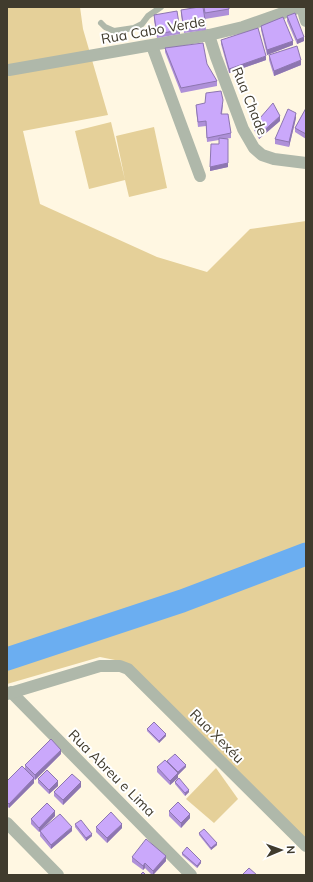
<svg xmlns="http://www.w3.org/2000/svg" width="313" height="882" viewBox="0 0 313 882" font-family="Mulish,sans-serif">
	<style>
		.green { fill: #e5d099 }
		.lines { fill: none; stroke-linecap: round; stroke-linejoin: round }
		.river { stroke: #6baef1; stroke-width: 23 }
		.lane { stroke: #afb8aa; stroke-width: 6 }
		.street { stroke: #afb8aa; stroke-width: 12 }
		.wall { fill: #ae90d8 }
		.shaded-wall { fill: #8d76b0 }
		.building { fill: #caa8fb; stroke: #8d76b0 }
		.labels { text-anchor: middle; stroke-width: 4; stroke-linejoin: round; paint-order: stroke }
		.street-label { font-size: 14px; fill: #403b2d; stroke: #fff }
	</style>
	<rect width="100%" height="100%" fill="#fff7e2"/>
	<g class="green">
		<polygon points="7,7 80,7 83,29 108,115 23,131 40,204 157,257 207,272 250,229 306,221 306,841 120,661 100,657 7,684"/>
		<polygon points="111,122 125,180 116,136 154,127 167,188 129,197 125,180 89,189 75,131"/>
		<polygon points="216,768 238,799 214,823 186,799"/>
	</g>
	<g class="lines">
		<polyline class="river" points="7,659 182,601 306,554"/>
		<polyline class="lane" points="101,23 105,27 114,31 134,28 142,24 148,16 161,7"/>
		<g class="street">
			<polyline points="302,7 306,21"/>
			<polyline points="209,35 216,57 243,129 254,148 262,155 274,159 306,163"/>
			<polyline points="152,46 200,176"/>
			<polyline points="9,70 209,35 243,27 300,7"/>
			<polyline points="11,692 191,875"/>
			<polyline points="7,694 100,666 120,666 128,669 306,846"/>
			<polyline points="7,823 58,875"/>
		</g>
	</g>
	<g class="wall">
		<polygon points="229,9 229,15 205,19 206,30 184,33 181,15 181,10"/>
		<polygon points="154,15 180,30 180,34 157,38 154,20"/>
		<polygon points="287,16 304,41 297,44 287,21"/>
		<polygon points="261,26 293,45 267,55 261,30"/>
		<polygon points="221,40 266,60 229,73 221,44"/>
		<polygon points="165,48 217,81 217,86 181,93 165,52"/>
		<polygon points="269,55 301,65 274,76 269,60"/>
		<polygon points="196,105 223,105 222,114 231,133 231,138 225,139 228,167 210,171 219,144 219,140 207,142 206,126 198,127 196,109"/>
		<polygon points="306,108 306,139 295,132 295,128"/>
		<polygon points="296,118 289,147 275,144 275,139"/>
		<polygon points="280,121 259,139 254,130 254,125"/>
		<polygon points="147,729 166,736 159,743 147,731"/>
		<polygon points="61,754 35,780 34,779 34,783 9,808 7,806 7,781 25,769 25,765"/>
		<polygon points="167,762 186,767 178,775 178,774 178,778 170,785 157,772 157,767"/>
		<polygon points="38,779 58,786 49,794 38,783"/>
		<polygon points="175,782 189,792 185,796 175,784"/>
		<polygon points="81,787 63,805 54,796 54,792"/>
		<polygon points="169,811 190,818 181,828 169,816"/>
		<polygon points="55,816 40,831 72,831 51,849 40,836 40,831 39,832 31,824 31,819"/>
		<polygon points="75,824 92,836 86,841 75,827"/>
		<polygon points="96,827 122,828 107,843 96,832"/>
		<polygon points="199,833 217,845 211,850 199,835"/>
		<polygon points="182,853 201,863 197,868 182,855"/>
		<polygon points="132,857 166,861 153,875 152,875 145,868 143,870 132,862"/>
	</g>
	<g class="shaded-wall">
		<polygon points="304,37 304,41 297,44 297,40"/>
		<polygon points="293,41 293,45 267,55 267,50"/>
		<polygon points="266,56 266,60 229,73 229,69"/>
		<polygon points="301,60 301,65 274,76 274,71"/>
		<polygon points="296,113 296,118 289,147 289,142"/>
		<polygon points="280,116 280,121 259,139 259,135"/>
		<polygon points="228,163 228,167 210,171 210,167"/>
		<polygon points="166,734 166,736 159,743 159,741"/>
		<polygon points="61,750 61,754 35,780 35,775"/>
		<polygon points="186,765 186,767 178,775 178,772"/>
		<polygon points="178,773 178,778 170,785 170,781"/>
		<polygon points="34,778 34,783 9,808 9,804"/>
		<polygon points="58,781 58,786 49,794 49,790"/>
		<polygon points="81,782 81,787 63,805 63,800"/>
		<polygon points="189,790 189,792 185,796 185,793"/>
		<polygon points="55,811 55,816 39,832 39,828"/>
		<polygon points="190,814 190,818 181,828 181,823"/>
		<polygon points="122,824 122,828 107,843 107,838"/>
		<polygon points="72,827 72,831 51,849 51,845"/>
		<polygon points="92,834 92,836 86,841 86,838"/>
		<polygon points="217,843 217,845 211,850 211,848"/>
		<polygon points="166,856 166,861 153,875 153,871"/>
		<polygon points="201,861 201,863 197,868 197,866"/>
		<polygon points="145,863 145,868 143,870 143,866"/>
	</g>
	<g class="building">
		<polygon points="199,7 203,7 206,26 184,29 181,10"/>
		<polygon points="204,7 229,7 229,9 205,13"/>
		<polygon points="177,11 180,30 157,34 154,15"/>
		<polygon points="295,13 304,37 297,40 287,16"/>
		<polygon points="283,17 293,41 267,50 261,26"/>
		<polygon points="258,28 266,56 229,69 221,40"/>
		<polygon points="203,43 207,64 217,81 181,88 165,48"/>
		<polygon points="297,46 301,60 274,71 269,55"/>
		<polygon points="221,91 223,100 221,114 228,114 231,133 207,138 206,121 198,122 196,105 205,103 206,93"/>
		<polygon points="273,103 280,116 259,135 254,125"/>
		<polygon points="306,108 306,134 295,128"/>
		<polygon points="288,109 296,113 289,142 275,139"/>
		<polygon points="219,138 228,139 228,163 210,167 211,144 219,144"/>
		<polygon points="154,722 166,734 159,741 147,729"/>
		<polygon points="51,739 61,750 35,775 25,765"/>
		<polygon points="175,754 186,765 178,772 167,761"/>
		<polygon points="165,760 178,773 170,781 157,767"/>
		<polygon points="22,766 34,778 9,804 7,802 7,781"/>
		<polygon points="47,770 58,781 49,790 38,779"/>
		<polygon points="72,774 81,782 63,800 54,792"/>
		<polygon points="179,778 189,790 185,793 175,782"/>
		<polygon points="178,802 190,814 181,823 169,811"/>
		<polygon points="47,803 55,811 39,828 31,819"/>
		<polygon points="111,812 122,824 107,838 96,827"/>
		<polygon points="60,814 72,827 51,845 40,831"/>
		<polygon points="81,820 92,834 86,838 75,824"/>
		<polygon points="204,829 217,843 211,848 199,833"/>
		<polygon points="146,839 166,856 153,871 145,863 143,866 132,857"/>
		<polygon points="187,847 201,861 197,866 182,853"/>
		<polygon points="249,868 257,875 242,875"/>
		<polygon points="143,872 146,875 140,875"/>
	</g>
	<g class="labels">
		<g class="street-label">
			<text transform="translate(153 30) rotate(-10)" y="5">Rua Cabo Verde</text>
			<text transform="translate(250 101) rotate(68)" y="5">Rua Chade</text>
			<text transform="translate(217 736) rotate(45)" y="5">Rua Xexéu</text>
			<text transform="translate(112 773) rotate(45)" y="5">Rua Abreu e Lima</text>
		</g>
	</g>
	<rect width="313" height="882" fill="none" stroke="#403b2d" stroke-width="16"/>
	<g transform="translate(281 850) rotate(88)" stroke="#ffffff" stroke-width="3" paint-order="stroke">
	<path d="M0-3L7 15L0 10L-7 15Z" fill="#403b2d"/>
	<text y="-6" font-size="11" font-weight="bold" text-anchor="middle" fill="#403b2d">N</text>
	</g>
</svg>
